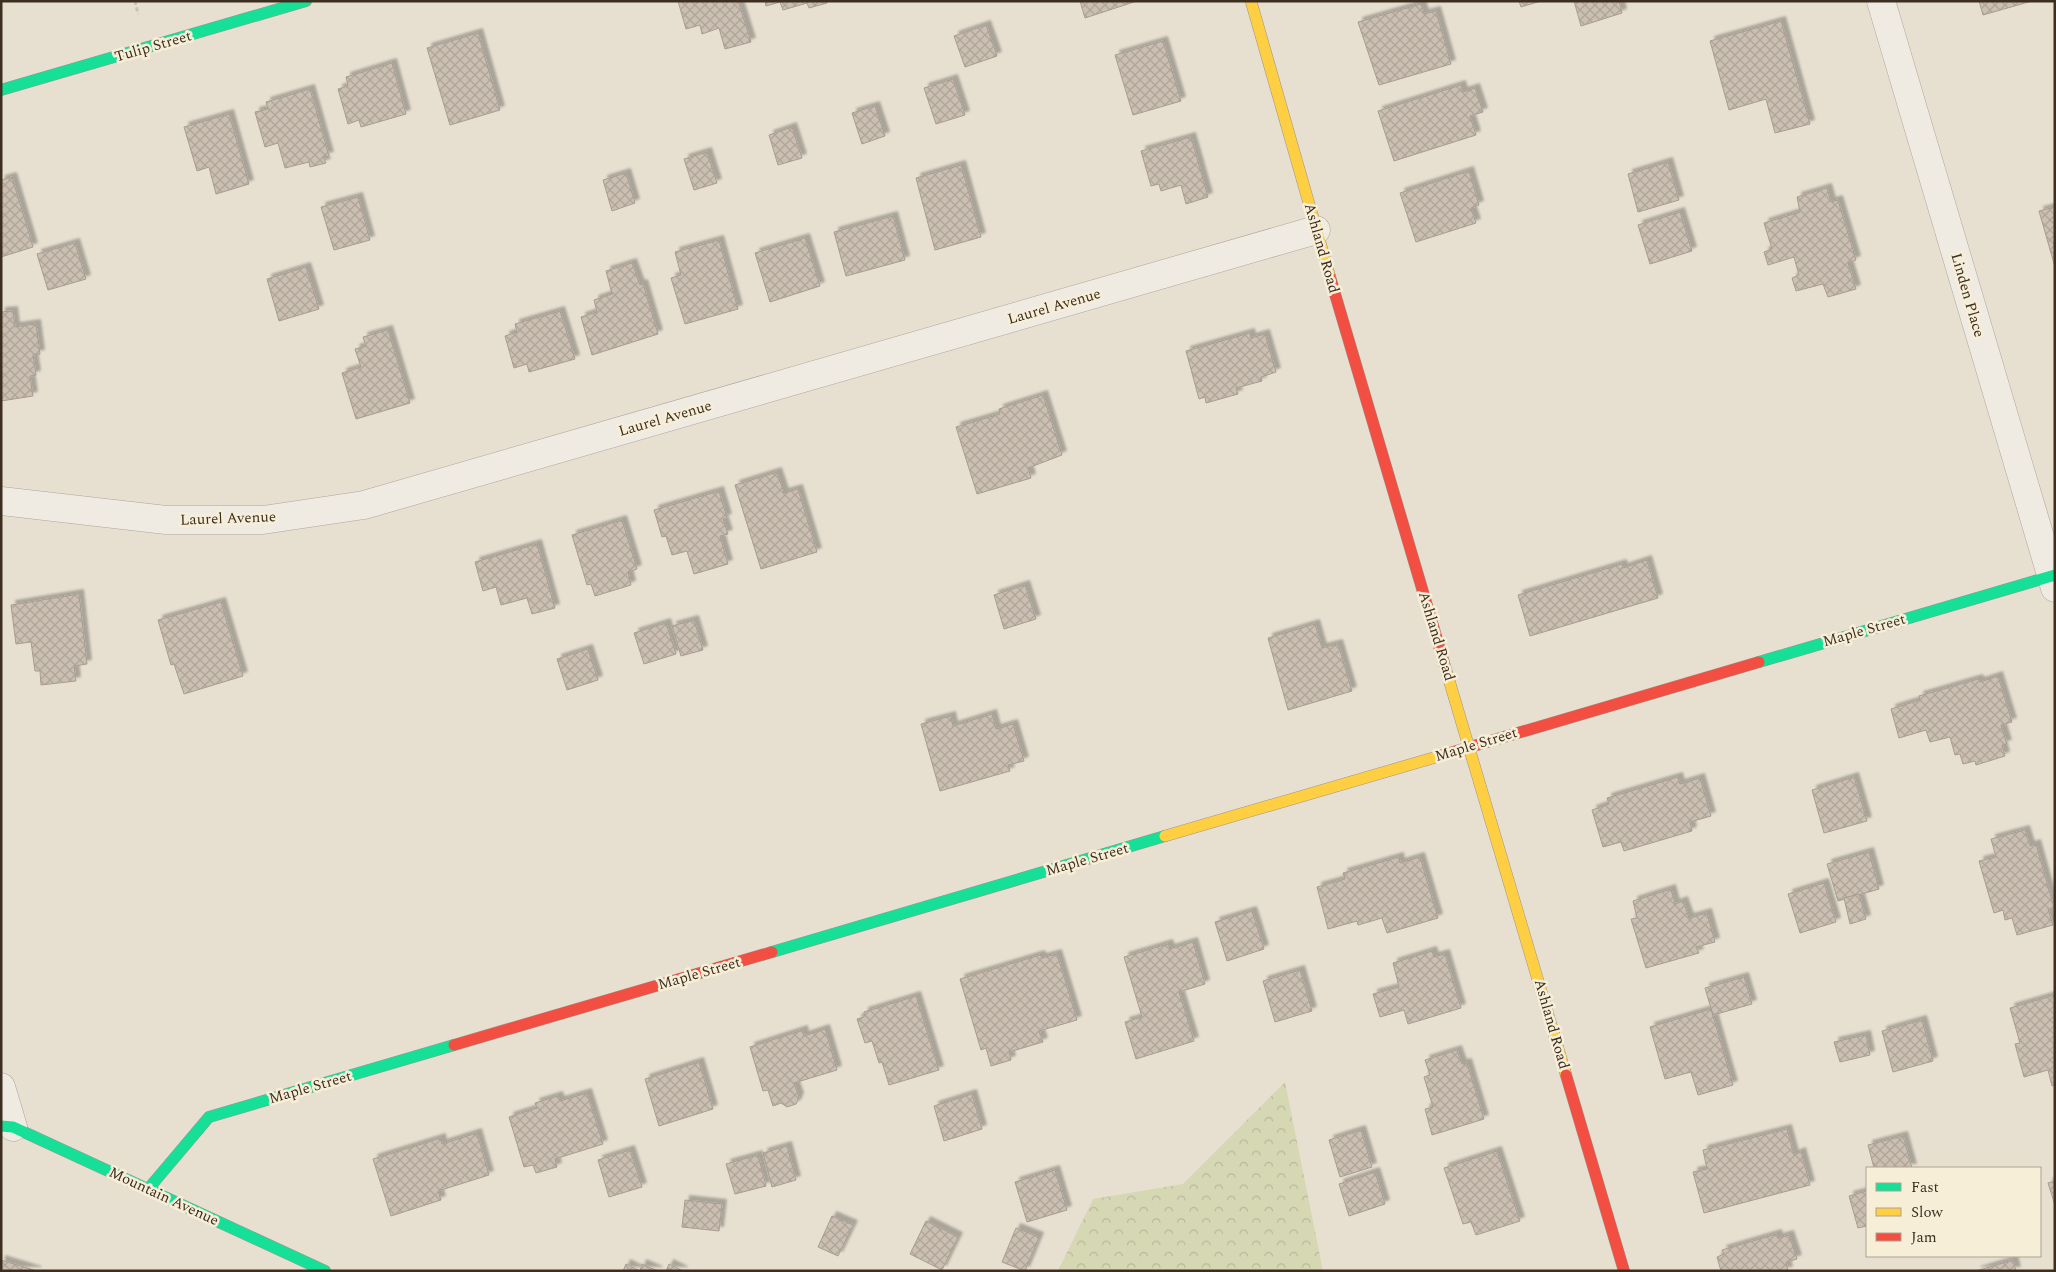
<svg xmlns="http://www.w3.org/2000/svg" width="2056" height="1272" viewBox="0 0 2056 1272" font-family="Spectral,serif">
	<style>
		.forest { fill: url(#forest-crowns) }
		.building { fill: url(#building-cross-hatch); stroke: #a89c90; filter: url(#shadow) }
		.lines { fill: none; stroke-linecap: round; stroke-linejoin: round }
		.street-casing { stroke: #ada599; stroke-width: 29 }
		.fast-casing { stroke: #9c958a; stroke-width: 12 }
		.slow-casing { stroke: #9c958a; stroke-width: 12 }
		.jam-casing { stroke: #9c958a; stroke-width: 12 }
		.path { stroke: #c8c2b9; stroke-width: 3; stroke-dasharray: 4 2.5; stroke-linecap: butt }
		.street { stroke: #efebe3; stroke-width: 28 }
		.fast { stroke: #16e098; stroke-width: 11 }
		.slow { stroke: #ffcf43; stroke-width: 11 }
		.jam { stroke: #f24e42; stroke-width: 11 }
		.labels { text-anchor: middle; stroke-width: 5; stroke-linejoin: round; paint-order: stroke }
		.street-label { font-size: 15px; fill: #3d2e20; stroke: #f7eed8 }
	</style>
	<defs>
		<pattern id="forest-crowns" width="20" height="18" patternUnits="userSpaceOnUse" patternTransform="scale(1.25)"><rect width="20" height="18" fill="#d6d7b3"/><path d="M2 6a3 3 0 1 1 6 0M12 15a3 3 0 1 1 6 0" fill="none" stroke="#b9b99a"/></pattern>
		<pattern id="building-cross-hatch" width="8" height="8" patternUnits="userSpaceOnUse" patternTransform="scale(1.25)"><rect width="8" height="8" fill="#cbbfb2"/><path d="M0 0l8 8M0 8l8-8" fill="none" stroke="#afa499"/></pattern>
		<filter id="shadow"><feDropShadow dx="4.5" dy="-4.5" stdDeviation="1" flood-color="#0004"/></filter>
	</defs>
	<rect width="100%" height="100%" fill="#e7e0d1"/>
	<polygon class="forest" points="1285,1082 1323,1271 1058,1271 1093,1199 1183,1184"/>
	<g class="building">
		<polygon points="678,1 738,1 751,42 725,49 719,28 702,34 700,25 686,29"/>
		<polygon points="765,1 827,1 827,3 809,8 807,3 783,10 780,2 766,6"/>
		<polygon points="1080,1 1137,1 1085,18"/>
		<polygon points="1519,1 1541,1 1521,7"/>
		<polygon points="1574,1 1619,1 1622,13 1581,26"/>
		<polygon points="1979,1 2032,1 1983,15"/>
		<polygon points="1421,4 1424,14 1436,11 1451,64 1379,85 1358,22"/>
		<polygon points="1781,21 1810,124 1775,133 1766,99 1729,110 1710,41"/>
		<polygon points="986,25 997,56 965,67 954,36"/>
		<polygon points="478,33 500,110 450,125 427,48"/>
		<polygon points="1163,41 1181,101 1133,115 1115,55"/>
		<polygon points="392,63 406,114 361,127 359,120 348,124 338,89 348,86 346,77"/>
		<polygon points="953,79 965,115 936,124 924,88"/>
		<polygon points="1461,85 1463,92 1475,88 1483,112 1470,116 1476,135 1394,161 1378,111"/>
		<polygon points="310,89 329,156 323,157 326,163 310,167 309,162 285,168 278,143 265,147 255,112 268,109 266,102"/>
		<polygon points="875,106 885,136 862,144 852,113"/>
		<polygon points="229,114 249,184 216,194 209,167 197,171 184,127"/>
		<polygon points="792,127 802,158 778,165 769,135"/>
		<polygon points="1191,137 1208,197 1186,204 1181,185 1161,191 1159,184 1151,186 1141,151"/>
		<polygon points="707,152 717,183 694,190 684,159"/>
		<polygon points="1668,162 1679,200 1638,212 1628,174"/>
		<polygon points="961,165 981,237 935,250 916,178"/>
		<polygon points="1469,171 1479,205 1471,208 1476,223 1416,242 1400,193"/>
		<polygon points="626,173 635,203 612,211 603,180"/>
		<polygon points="12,177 33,247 1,257 1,180"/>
		<polygon points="1827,188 1831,202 1838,200 1856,260 1848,263 1856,289 1828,297 1823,284 1796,291 1792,278 1799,275 1794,257 1768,265 1764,252 1772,249 1764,223 1800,212 1797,197"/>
		<polygon points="358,197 370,240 334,250 321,207"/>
		<polygon points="2055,207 2055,267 2039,211"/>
		<polygon points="1680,212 1692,251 1650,264 1638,225"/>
		<polygon points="893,216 905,260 846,276 834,232"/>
		<polygon points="805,238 820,286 770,302 755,253"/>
		<polygon points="719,240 738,309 685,324 671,278 681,275 675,252"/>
		<polygon points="75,243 86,279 48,290 37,254"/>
		<polygon points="632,263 640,285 643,284 658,334 592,355 581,317 597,312 594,300 612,294 606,271"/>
		<polygon points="306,267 319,309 279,321 267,279"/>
		<polygon points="13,311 15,327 36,324 40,354 33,355 36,375 30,376 33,396 1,401 1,312"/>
		<polygon points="560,311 575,359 529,372 527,364 514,368 505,336 517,332 515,324"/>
		<polygon points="388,330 410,403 356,419 342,373 361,367 355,349 366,346 363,337"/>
		<polygon points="1250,333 1251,338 1265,334 1276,372 1261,377 1262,381 1236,388 1238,394 1206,403 1205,397 1199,399 1186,351"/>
		<polygon points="1043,395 1062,455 1028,468 1031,478 977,494 956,427 1000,414 999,409"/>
		<polygon points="777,472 784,493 798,489 817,552 761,569 735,485"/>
		<polygon points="719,491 727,518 723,519 728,534 720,536 728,564 694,574 687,551 672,555 666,536 662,537 654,510"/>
		<polygon points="622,520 637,569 628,572 631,585 595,596 591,584 587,585 572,535"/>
		<polygon points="537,544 555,608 532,614 527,598 501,605 496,587 483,591 475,562"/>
		<polygon points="1647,560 1658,598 1530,636 1518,595 1622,564 1623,568"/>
		<polygon points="1025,585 1036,619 1004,629 994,595"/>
		<polygon points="79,594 87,664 74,666 76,681 41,685 40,671 35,671 31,642 16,644 11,605"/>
		<polygon points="221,602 243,676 184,694 174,664 171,665 158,620"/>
		<polygon points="694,620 703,650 681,656 672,626"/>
		<polygon points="666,623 676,654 644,664 634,633"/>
		<polygon points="1315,624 1322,648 1338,644 1352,691 1288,710 1268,638"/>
		<polygon points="588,649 598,680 567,690 557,659"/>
		<polygon points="1998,676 2012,722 2001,725 2007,744 2002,745 2005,756 1976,765 1975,761 1963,764 1960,754 1955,755 1950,737 1930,742 1926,730 1899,738 1891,709 1920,700 1919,696 1978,679 1980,682"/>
		<polygon points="992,714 996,729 1013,724 1024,761 1008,765 1010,771 940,791 921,724 951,716 953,726"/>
		<polygon points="1678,777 1680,784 1700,778 1711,816 1690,822 1692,831 1624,851 1621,842 1603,847 1592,810 1609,804 1607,798"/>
		<polygon points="1854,777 1867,821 1824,833 1812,790"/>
		<polygon points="2025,830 2030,846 2036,844 2054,908 2048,909 2053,925 2017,935 2012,918 2005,920 2003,910 1994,913 1979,861 1996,857 1991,839"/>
		<polygon points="1869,852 1879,889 1838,901 1827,864"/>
		<polygon points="1399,857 1400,863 1420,857 1438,918 1387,933 1382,918 1358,925 1357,921 1328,929 1317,887 1345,879 1343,873"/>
		<polygon points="1824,883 1836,922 1800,933 1788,894"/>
		<polygon points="1671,889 1675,904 1683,901 1689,918 1707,913 1715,942 1696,947 1699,953 1646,968 1631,919 1637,918 1633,901"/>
		<polygon points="1859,894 1866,919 1850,924 1844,898"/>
		<polygon points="1252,911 1264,949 1227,961 1215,922"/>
		<polygon points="1193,942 1205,984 1179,992 1194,1041 1136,1059 1125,1022 1142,1017 1124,957 1168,944 1170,949"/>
		<polygon points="1432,951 1434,957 1445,954 1461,1008 1408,1024 1404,1010 1380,1017 1373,994 1399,987 1393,963"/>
		<polygon points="1057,954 1077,1020 1039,1031 1043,1042 1009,1052 1011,1060 991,1066 986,1048 981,1050 960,979 1040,955 1042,958"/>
		<polygon points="1300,970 1312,1011 1275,1022 1263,981"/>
		<polygon points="1744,977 1752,1004 1713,1015 1705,988"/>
		<polygon points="2055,995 2055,1085 2052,1086 2048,1070 2024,1077 2015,1044 2020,1043 2010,1008"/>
		<polygon points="916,996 939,1070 889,1085 882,1062 879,1063 872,1041 865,1043 857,1019 864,1017 864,1012"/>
		<polygon points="1711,1009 1733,1085 1698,1095 1691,1072 1665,1079 1650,1027"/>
		<polygon points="1922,1020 1933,1061 1893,1072 1882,1031"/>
		<polygon points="825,1029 837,1070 794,1083 799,1097 796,1104 787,1107 781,1103 773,1106 768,1090 763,1091 750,1047 803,1030 804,1036"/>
		<polygon points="1866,1035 1870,1055 1840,1062 1834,1042"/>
		<polygon points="1457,1050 1462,1064 1467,1063 1484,1119 1432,1135 1425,1109 1433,1107 1424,1077 1430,1075 1425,1060"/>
		<polygon points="699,1062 713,1109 659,1126 645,1079"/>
		<polygon points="587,1093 603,1144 555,1159 557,1167 536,1173 533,1165 524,1167 509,1117 537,1108 535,1103 558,1096 560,1101"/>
		<polygon points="972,1094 982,1129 944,1141 934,1106"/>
		<polygon points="1787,1129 1794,1155 1801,1152 1810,1185 1704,1213 1693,1172 1707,1169 1703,1150"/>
		<polygon points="1361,1130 1372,1167 1340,1177 1329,1140"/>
		<polygon points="477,1133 489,1175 438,1191 441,1200 391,1216 373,1159 441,1138 442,1144"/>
		<polygon points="1903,1136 1912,1168 1874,1168 1868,1145"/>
		<polygon points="787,1146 796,1180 772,1187 763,1153"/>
		<polygon points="630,1150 642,1187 609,1197 598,1160"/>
		<polygon points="1497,1151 1520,1221 1476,1235 1471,1222 1463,1224 1444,1168"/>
		<polygon points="758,1155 766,1186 735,1194 726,1164"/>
		<polygon points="1055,1170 1067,1210 1027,1222 1015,1182"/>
		<polygon points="1375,1172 1385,1204 1349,1216 1339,1184"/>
		<polygon points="2055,1181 2055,1205 2048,1183"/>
		<polygon points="1867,1191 1867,1226 1858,1228 1849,1196"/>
		<polygon points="685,1200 722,1204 719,1231 682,1227"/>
		<polygon points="832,1216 853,1225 838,1256 818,1247"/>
		<polygon points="926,1221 958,1237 942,1270 910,1254"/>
		<polygon points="1016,1228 1039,1237 1025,1271 1002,1262"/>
		<polygon points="1777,1234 1778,1238 1789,1235 1797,1259 1786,1262 1788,1271 1721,1271 1717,1257 1724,1254 1722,1250"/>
		<polygon points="1,1260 37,1271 1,1271"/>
		<polygon points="2013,1260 2016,1271 1976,1271"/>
		<polygon points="626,1264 640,1271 642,1264 658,1271 623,1271"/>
		<polygon points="669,1264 683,1271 666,1271"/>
	</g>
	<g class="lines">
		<defs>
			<g id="street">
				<polyline points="1881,1 2055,588"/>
				<polyline points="1,501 166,520 263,520 364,505 1316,230"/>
				<polyline points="1,1087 13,1127"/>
			</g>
			<g id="fast">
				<polyline points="1,90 306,1"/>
				<polyline points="1759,662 2055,575"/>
				<polyline points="772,952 1165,836"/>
				<polyline points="1,1126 13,1127 325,1271"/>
				<polyline points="149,1188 209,1117 454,1045"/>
			</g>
			<g id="slow">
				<polyline points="1251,1 1330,277"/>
				<polyline points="1444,663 1566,1075"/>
				<polyline points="1165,836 1443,755"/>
			</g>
			<g id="jam">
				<polyline points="1330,277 1444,663"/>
				<polyline points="1443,755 1759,662"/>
				<polyline points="454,1045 772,952"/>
				<polyline points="1566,1075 1624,1271"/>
			</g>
		</defs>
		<use href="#street" class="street-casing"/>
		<use href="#fast" class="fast-casing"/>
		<use href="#slow" class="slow-casing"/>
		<use href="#jam" class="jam-casing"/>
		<polyline class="path" points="135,1 138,14"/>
		<use href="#street" class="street"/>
		<use href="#fast" class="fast"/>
		<use href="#slow" class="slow"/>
		<use href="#jam" class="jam"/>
	</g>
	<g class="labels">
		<g class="street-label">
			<text transform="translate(153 46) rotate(-16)" y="5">Tulip Street</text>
			<text transform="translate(1322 248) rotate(74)" y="5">Ashland Road</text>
			<text transform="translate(1968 295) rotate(74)" y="5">Linden Place</text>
			<text transform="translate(1054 306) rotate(-16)" y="5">Laurel Avenue</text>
			<text transform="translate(665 418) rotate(-16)" y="5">Laurel Avenue</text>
			<text transform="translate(228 518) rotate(-2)" y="5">Laurel Avenue</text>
			<text transform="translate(1864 630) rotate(-16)" y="5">Maple Street</text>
			<text transform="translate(1437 636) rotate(73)" y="5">Ashland Road</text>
			<text transform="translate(1476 744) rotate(-17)" y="5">Maple Street</text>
			<text transform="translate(1087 859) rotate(-16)" y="5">Maple Street</text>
			<text transform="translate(699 973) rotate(-16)" y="5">Maple Street</text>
			<text transform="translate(1552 1024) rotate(74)" y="5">Ashland Road</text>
			<text transform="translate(310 1087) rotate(-16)" y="5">Maple Street</text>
			<text transform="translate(164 1196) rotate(25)" y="5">Mountain Avenue</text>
		</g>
	</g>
	<rect width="2056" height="1272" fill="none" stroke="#3d2e20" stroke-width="5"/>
	<rect x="1866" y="1167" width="175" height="90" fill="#f7eed8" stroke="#ada18e"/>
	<rect x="1876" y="1183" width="25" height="8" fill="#16e098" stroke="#ada18e"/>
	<text x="1911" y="1192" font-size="15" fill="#3d2e20">Fast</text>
	<rect x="1876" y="1208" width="25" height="8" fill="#ffcf43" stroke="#ada18e"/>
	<text x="1911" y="1217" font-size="15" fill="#3d2e20">Slow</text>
	<rect x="1876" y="1233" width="25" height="8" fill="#f24e42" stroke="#ada18e"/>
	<text x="1911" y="1242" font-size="15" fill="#3d2e20">Jam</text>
</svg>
